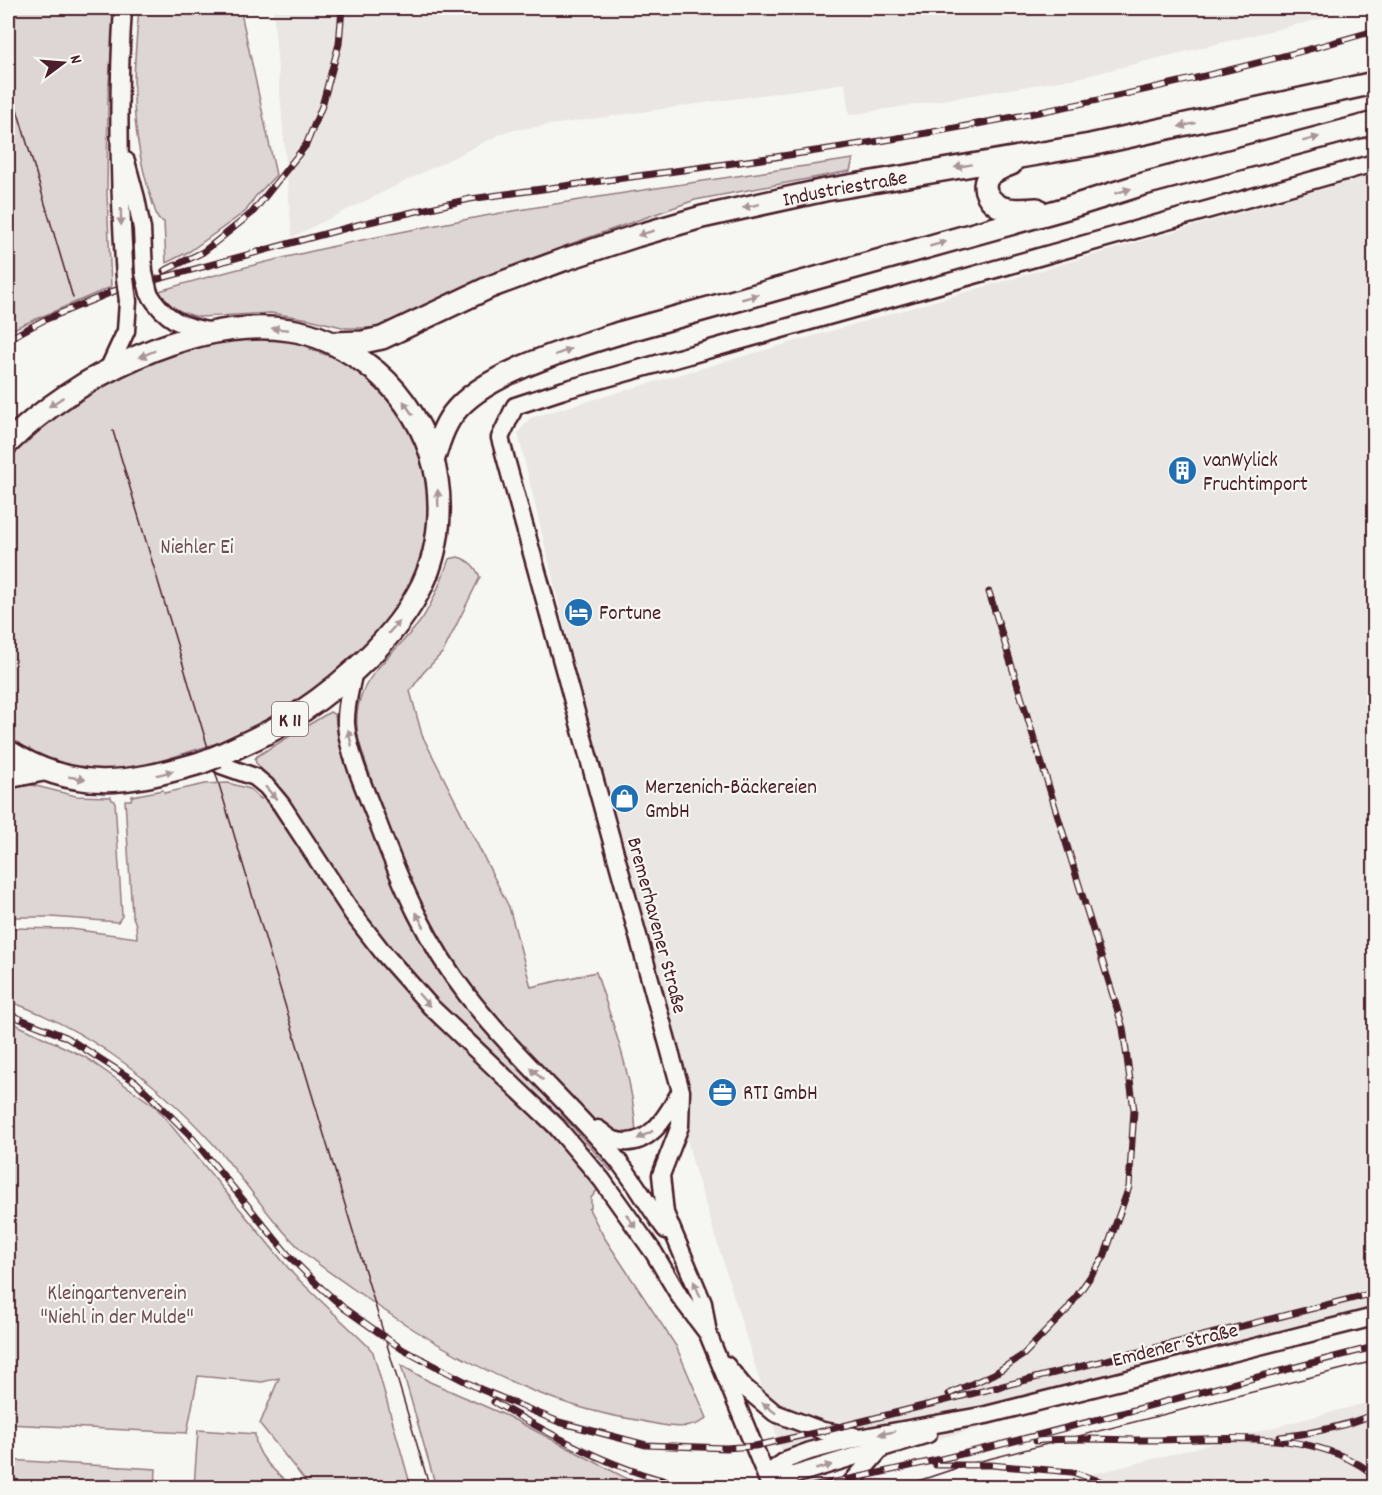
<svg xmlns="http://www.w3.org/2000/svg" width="1382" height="1495" viewBox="0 0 1382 1495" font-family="Dekko,sans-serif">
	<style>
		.built { fill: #e9e6e3 }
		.green { fill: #ddd6d5; stroke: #947a80; stroke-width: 1.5 }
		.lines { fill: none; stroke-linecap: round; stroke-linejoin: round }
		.secondary-casing { stroke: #4a1f2b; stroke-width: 21 }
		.highway-casing { stroke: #4a1f2b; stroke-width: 26 }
		.secondary { stroke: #f6f6f2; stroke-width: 16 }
		.highway { stroke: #f6f6f2; stroke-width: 21 }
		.tram { stroke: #4a1f2b; stroke-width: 1.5 }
		.rail-casing { stroke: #4a1f2b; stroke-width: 7 }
		.rail { stroke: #f6f6f2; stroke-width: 4.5; stroke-dasharray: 14; stroke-linecap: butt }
		.secondary-bridge-casing { stroke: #4a1f2b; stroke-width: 21; stroke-linecap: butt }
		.highway-bridge-casing { stroke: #4a1f2b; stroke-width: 26; stroke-linecap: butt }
		.secondary-bridge { stroke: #f6f6f2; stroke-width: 16 }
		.highway-bridge { stroke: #f6f6f2; stroke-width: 21 }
		.oneway { fill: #a99598 }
		.labels { text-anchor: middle; stroke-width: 4.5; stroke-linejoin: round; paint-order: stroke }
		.shield { fill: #f6f6f2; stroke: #7e6067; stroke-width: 1.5 }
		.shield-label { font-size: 20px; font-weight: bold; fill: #4a1f2b }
		.street-label { font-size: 21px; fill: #4a1f2b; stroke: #f6f6f2 }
		.poi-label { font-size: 21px; fill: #4a1f2b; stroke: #f6f6f2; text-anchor: start }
		.park-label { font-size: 21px; fill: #6f4d56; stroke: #f6f6f2 }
	</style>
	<rect width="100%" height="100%" fill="#f6f6f2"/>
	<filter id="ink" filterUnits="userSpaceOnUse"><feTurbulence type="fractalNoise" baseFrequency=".0167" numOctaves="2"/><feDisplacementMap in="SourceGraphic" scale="12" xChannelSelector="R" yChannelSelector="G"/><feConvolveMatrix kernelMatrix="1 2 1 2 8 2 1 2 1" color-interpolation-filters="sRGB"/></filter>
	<g filter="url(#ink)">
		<g class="built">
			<polygon points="273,8 1364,8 1077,78 849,115 845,83 507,131 292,237"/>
			<polygon points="1374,174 1374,1322 790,1479 694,1167 518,433 530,418"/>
			<polygon points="1374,1401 1374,1487 1032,1487 1123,1467"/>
		</g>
		<g class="green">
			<polygon points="8,8 115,8 108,95 107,195 111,287 8,331"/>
			<path d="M139 8H240L276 175 255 197 246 211 190 251 166 263 164 222 158 219C143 177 133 132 134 87 134 60 137 34 139 8Z"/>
			<path d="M853 159 850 171 695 200 562 247 470 286 392 323 375 328H346L309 319 271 313 199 317C180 313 169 307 159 291 385 224 620 193 853 159Z"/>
			<path d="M270 336 312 344 310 349 329 356 330 353 340 357 382 387 415 436 430 486V521L420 567 402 604 356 657 288 711 217 743 157 762V766L109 769V774L44 762 8 741V454C70 397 145 355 229 339 242 337 256 337 270 336Z"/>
			<path d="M458 557C469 560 475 566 480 577L443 652 423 673 410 691 422 735 509 907 531 987 596 972C613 1025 634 1079 636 1135 603 1136 583 1109 561 1088 513 1041 468 991 435 932 401 875 381 808 360 745 344 682 389 663 422 619 434 601 442 579 449 559Z"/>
			<path d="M330 712 335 715 338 735C370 832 404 929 468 1010 513 1066 567 1114 614 1168L611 1171 571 1125 490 1053 409 973 370 925 346 890 282 791 256 763 255 759 257 756Z"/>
			<path d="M228 783 250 789 261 799 264 797C312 867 357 941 416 1003 476 1066 544 1120 598 1189L591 1198V1208L589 1209 604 1237 676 1346 707 1418C690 1434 658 1424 637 1420 536 1405 434 1347 352 1288 337 1277 321 1267 308 1256 275 1227 250 1188 223 1155 165 1088 92 1030 8 1001V928L71 929 137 938 136 925 132 914 125 800H131L132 796 163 790 165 793 205 784Z"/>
			<polygon points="21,785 32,785 76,796 111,797 112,800 115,801 122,916 118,922 51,917 8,917 8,789"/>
			<polygon points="15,1024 85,1057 156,1107 294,1275 367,1345 373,1352 411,1487 310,1487 260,1424 279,1378 262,1382 198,1376 187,1433 8,1424 8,1026"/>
			<polygon points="401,1365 430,1382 507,1416 639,1485 660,1487 436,1487"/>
			<path d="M198 1430 255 1434C255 1457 277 1473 293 1487H194Z"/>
			<polygon points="8,1460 156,1469 155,1487 8,1487"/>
		</g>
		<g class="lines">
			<defs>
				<g id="secondary">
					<path d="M123 8C117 97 119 188 125 278"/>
					<polyline points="126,161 136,198 142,229 144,273"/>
					<path d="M149 293C165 320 183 327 213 332"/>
					<polyline points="107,372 126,331 128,301"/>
					<path d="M354 670C351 687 345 706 346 724 348 753 367 795 378 823 401 884 427 944 467 995 512 1053 567 1101 614 1156 634 1179 648 1206 666 1230"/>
					<polyline points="221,765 255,777 266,786 281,804 353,914 385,955 431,1007 556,1126 602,1180 654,1253 680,1297 708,1334 771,1488"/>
					<path d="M598 1129C603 1132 609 1138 614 1140 647 1151 666 1117 679 1094"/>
					<polyline points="708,1334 703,1303 665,1213 661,1175 680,1126 681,1091 500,438 515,406 564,390 1374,163"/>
					<polyline points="726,1365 744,1387 775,1413 823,1431 854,1436"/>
					<polyline points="766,1475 788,1459 810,1451 864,1437 986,1415 1374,1317"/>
					<polyline points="766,1475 794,1475 928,1434"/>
					<polyline points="847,1488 880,1450"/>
				</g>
				<g id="highway">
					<path d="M1011 164C1003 167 996 170 990 175 978 187 990 203 1003 208 1014 211 1026 210 1037 209"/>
					<path id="s1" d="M333 343 363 342 382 338 490 287 563 260 636 236 702 217 825 190 1090 145 1374 83"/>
					<path d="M8 443C74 377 194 316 290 330 317 334 343 347 365 363 396 385 419 418 431 454 445 498 441 552 418 593 388 648 329 696 276 728 258 738 237 747 218 756"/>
					<path d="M433 461C438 445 443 427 453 414 483 373 575 347 623 332L1067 208 1140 185 1374 123"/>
					<path d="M8 751C74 793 128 784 200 763"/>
					<polyline points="8,777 43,770"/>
				</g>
			</defs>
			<use href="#secondary" class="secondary-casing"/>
			<use href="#highway" class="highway-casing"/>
			<use href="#secondary" class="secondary"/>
			<use href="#highway" class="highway"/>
			<g class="tram">
				<polyline points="8,79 73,298"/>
				<polyline points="113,431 430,1488"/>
				<polyline points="897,1488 969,1464 1374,1361"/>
			</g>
			<defs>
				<g id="rail">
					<polyline points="164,271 203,252 252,213 306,145 322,106 339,44 342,8"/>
					<path d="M110 292 365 223 470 199C624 177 779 159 933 132 1081 106 1230 73 1374 31"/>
					<polyline points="8,339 44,320 117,290"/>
					<polyline points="8,1014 66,1037 136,1082 189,1134 289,1256 317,1284 345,1309 402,1349 422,1360"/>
					<polyline points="416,1356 478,1388 559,1422 646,1445 726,1448 755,1446 823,1431 1374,1293"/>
					<polyline points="949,1394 994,1374 1023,1355 1067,1310 1104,1257 1129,1187 1134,1110 1123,1028 989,592"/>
					<path d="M494 1402C556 1438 638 1484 710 1488"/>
					<path d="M1280 1437C1313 1433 1344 1427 1374 1414"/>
					<path d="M1036 1441C1074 1437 1112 1440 1150 1440 1216 1440 1296 1429 1356 1463 1363 1466 1369 1472 1374 1476"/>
					<polyline points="936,1465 991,1465 1072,1472 1121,1488"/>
					<path d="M804 1488C996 1452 1185 1394 1374 1347"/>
				</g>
			</defs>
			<use href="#rail" class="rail-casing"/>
			<use href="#rail" class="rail"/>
			<defs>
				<g id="secondary-bridge">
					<polyline points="144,273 149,293"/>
					<polyline points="125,278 128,301"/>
				</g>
				<polyline id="highway-bridge" points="200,763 218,756"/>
			</defs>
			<use href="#secondary-bridge" class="secondary-bridge-casing"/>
			<use href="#highway-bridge" class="highway-bridge-casing"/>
			<use href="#secondary-bridge" class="secondary-bridge"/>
			<use href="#highway-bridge" class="highway-bridge"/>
		</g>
		<defs><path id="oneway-solid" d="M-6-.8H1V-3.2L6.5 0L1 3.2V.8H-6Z" transform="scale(1.5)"/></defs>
		<g class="oneway">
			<use href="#oneway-solid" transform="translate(1187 125) rotate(168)"/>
			<use href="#oneway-solid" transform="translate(1311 139) rotate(-15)"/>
			<use href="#oneway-solid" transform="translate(963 166) rotate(170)"/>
			<use href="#oneway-solid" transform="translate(1123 191) rotate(-17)"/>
			<use href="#oneway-solid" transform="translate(751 206) rotate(167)"/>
			<use href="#oneway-solid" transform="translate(121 217) rotate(89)"/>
			<use href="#oneway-solid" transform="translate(646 233) rotate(164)"/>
			<use href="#oneway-solid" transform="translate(938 244) rotate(-16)"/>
			<use href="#oneway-solid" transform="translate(750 297) rotate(-16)"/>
			<use href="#oneway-solid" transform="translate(280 329) rotate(-175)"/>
			<use href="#oneway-solid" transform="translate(563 352) rotate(-21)"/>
			<use href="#oneway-solid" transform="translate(147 354) rotate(157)"/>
			<use href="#oneway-solid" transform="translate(56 402) rotate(147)"/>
			<use href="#oneway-solid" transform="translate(408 408) rotate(-124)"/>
			<use href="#oneway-solid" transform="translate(438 498) rotate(-92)"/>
			<use href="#oneway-solid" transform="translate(394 627) rotate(-49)"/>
			<use href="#oneway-solid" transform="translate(350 738) rotate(-103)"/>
			<use href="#oneway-solid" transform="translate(165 773) rotate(-15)"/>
			<use href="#oneway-solid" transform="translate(77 778) rotate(9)"/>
			<use href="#oneway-solid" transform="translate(271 793) rotate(48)"/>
			<use href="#oneway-solid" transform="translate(420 920) rotate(-119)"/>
			<use href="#oneway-solid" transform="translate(424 1000) rotate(48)"/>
			<use href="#oneway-solid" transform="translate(537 1074) rotate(-136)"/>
			<use href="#oneway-solid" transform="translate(645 1135) rotate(153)"/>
			<use href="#oneway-solid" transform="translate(631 1221) rotate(55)"/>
			<use href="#oneway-solid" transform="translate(697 1289) rotate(-114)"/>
			<use href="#oneway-solid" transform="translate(769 1408) rotate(-142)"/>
			<use href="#oneway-solid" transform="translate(887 1433) rotate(170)"/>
			<use href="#oneway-solid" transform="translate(824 1467) rotate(-16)"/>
		</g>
	</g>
	<defs>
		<symbol id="building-disc" viewBox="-11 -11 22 22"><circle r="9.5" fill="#1f6fb2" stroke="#f6f6f2"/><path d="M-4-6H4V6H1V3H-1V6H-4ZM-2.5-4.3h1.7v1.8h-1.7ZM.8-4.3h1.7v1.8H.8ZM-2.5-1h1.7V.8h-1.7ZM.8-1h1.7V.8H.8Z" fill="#fff"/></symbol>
		<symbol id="hotel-disc" viewBox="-11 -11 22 22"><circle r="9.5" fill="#1f6fb2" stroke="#f6f6f2"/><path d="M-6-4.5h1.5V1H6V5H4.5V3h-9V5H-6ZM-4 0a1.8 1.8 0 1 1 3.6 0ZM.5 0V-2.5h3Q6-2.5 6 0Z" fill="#fff"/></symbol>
		<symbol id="shop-disc" viewBox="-11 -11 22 22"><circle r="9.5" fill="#1f6fb2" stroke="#f6f6f2"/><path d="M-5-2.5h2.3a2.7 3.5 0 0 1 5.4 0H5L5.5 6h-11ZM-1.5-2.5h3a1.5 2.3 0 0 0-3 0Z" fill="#fff"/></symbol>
		<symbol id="office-disc" viewBox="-11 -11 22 22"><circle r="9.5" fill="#1f6fb2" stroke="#f6f6f2"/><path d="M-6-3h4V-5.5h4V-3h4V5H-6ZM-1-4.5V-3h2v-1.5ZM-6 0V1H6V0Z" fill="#fff"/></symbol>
	</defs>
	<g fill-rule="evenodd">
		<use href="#building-disc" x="1166" y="454" width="33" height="33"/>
		<use href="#hotel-disc" x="562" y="596" width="33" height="33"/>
		<use href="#shop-disc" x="608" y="782" width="33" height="33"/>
		<use href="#office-disc" x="706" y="1076" width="33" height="33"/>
	</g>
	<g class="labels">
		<rect class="shield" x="272" y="702" width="36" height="34" rx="4.5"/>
		<g class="shield-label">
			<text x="290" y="726">K 11</text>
		</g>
		<g class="street-label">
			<text dy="7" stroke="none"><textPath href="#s1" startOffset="538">Industriestraße</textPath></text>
			<text transform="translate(658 925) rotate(75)" y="7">Bremerhavener Straße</text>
			<text transform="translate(1175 1344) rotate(-14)" y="7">Emdener Straße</text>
		</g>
		<g class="poi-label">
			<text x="1203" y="466">vanWylick<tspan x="1203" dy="24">Fruchtimport</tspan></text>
			<text x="599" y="619">Fortune</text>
			<text x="645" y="793">Merzenich-Bäckereien<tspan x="645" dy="24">GmbH</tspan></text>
			<text x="743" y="1099">RTI GmbH</text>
		</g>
		<g class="park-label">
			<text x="197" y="553">Niehler Ei</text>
			<text x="117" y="1299">Kleingartenverein<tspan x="117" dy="24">"Niehl in der Mulde"</tspan></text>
		</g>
	</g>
	<rect width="1382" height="1495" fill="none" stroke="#f6f6f2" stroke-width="30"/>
	<rect x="15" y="15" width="1352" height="1465" fill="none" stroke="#4a1f2b" stroke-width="2" filter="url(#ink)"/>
	<g transform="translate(63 63) rotate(74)" stroke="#f6f6f2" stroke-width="4.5" paint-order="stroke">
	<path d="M0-4.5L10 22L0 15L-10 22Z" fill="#4a1f2b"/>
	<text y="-9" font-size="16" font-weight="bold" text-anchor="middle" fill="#4a1f2b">N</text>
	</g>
</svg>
